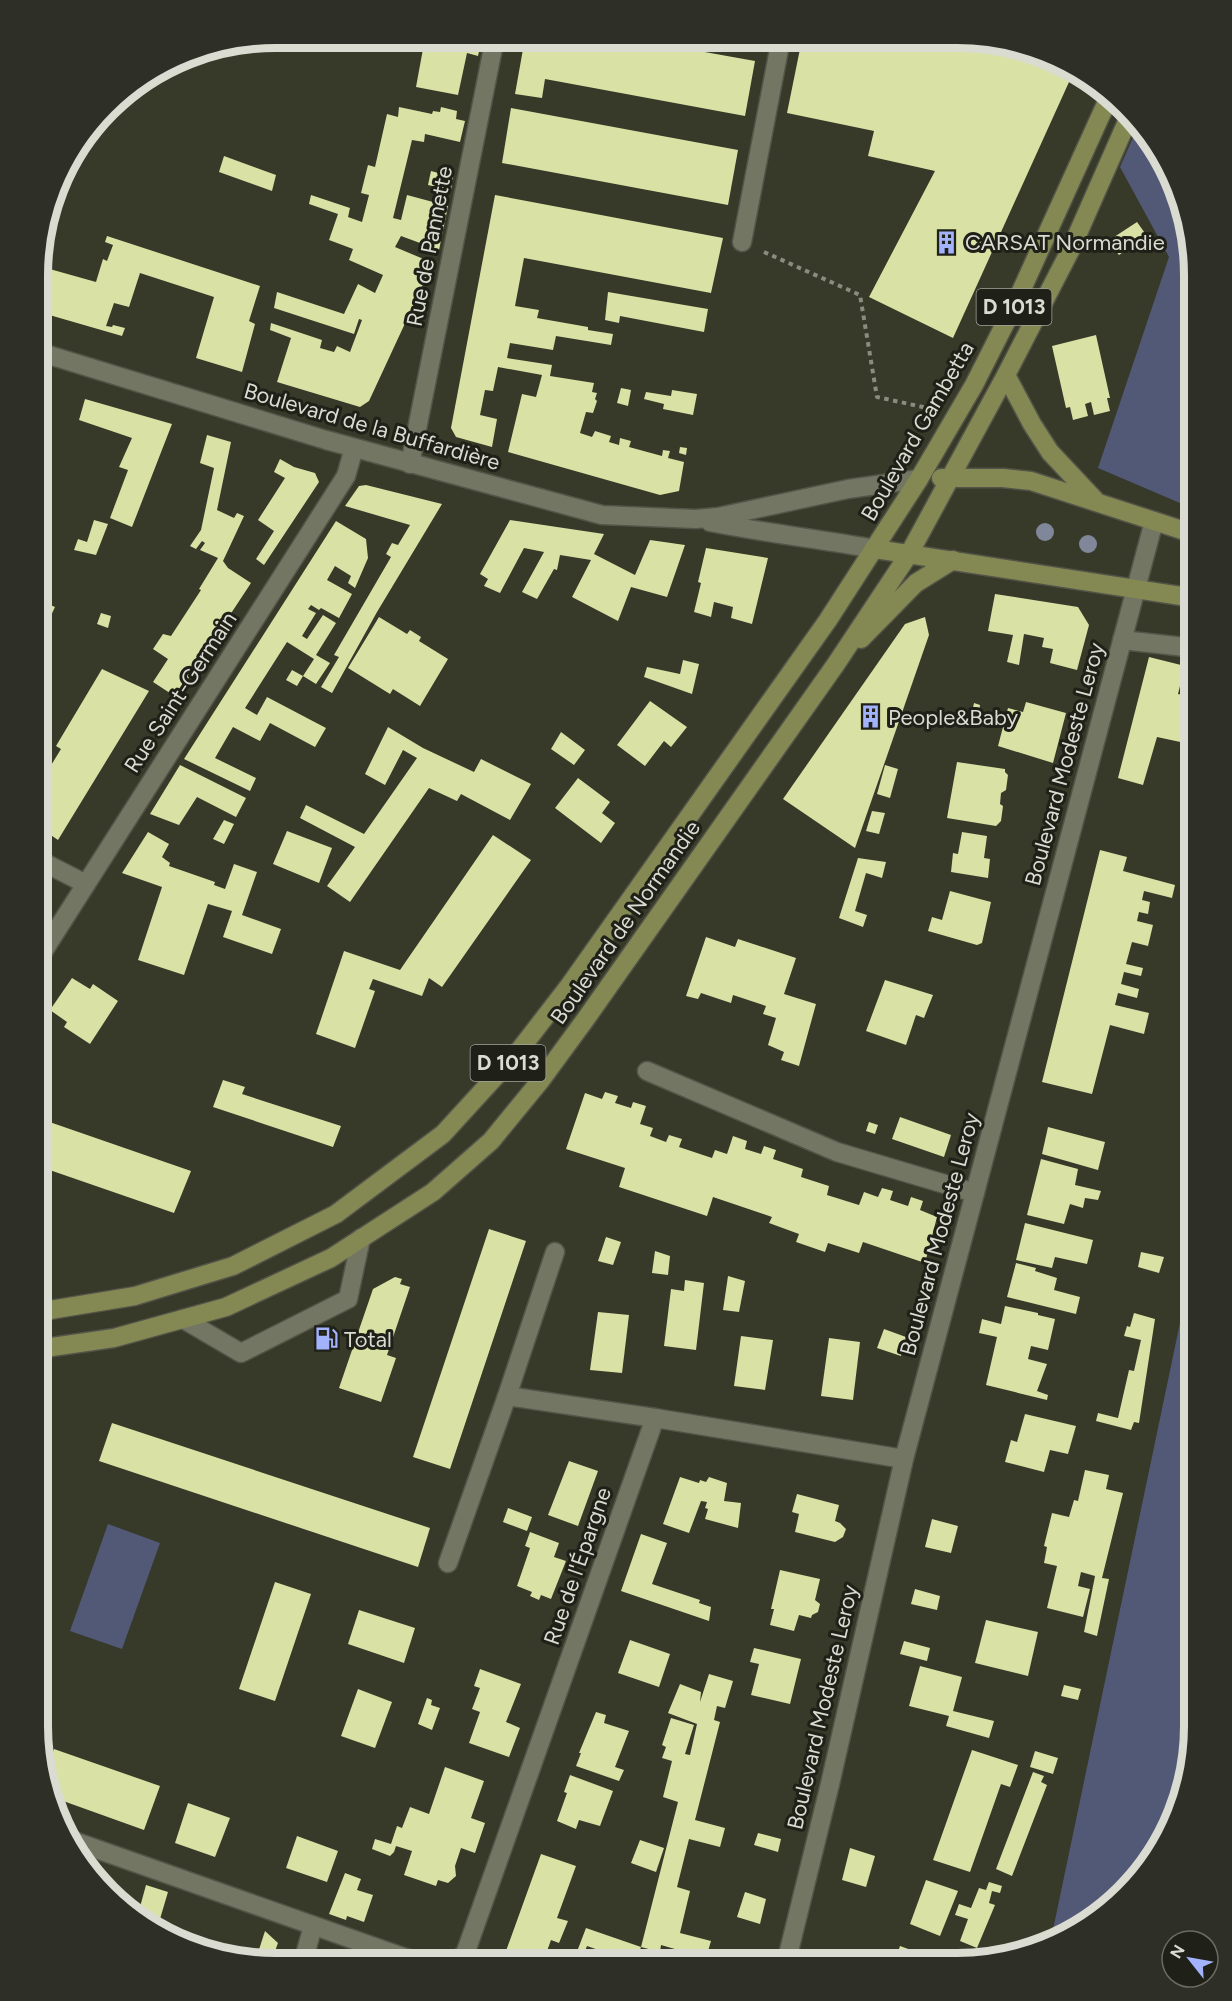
<svg xmlns="http://www.w3.org/2000/svg" width="1232" height="2001" viewBox="0 0 1232 2001" font-family="Figtree,sans-serif">
	<style>
		.green { fill: #525977 }
		.building { fill: #dae1a4 }
		.lines { fill: none; stroke-linecap: round; stroke-linejoin: round }
		.lane-casing { stroke: #535447; stroke-width: 21 }
		.street-casing { stroke: #535447; stroke-width: 21 }
		.secondary-casing { stroke: #535447; stroke-width: 21 }
		.primary-casing { stroke: #535447; stroke-width: 21 }
		.path { stroke: #8b8c80; stroke-width: 4; stroke-dasharray: 4.5 4.5; stroke-linecap: butt }
		.lane { stroke: #747664; stroke-width: 18 }
		.street { stroke: #747664; stroke-width: 18 }
		.secondary { stroke: #747664; stroke-width: 18 }
		.primary { stroke: #848954; stroke-width: 18 }
		.tree { fill: #81879a }
		.labels { text-anchor: middle; stroke-width: 6; stroke-linejoin: round; paint-order: stroke }
		.shield { fill: #1f2018; stroke: #a2a39a; stroke-width: 1.5 }
		.shield-label { font-size: 21px; font-weight: bold; fill: #dadbd1 }
		.poi-label { font-size: 22px; fill: #dadbd1; stroke: #1f2018; text-anchor: start }
		.street-label { font-size: 22px; fill: #dadbd1; stroke: #1f2018 }
		.rim { fill: none; stroke: #dadbd1; stroke-width: 8 }
	</style>
	<rect width="100%" height="100%" fill="#373929"/>
	<g class="green">
		<polygon points="1139,124 1146,131 1177,185 1194,275 1194,509 1098,468 1169,257 1120,167"/>
		<polygon points="1194,1256 1194,1742 1182,1803 1146,1870 1102,1914 1050,1944"/>
		<polygon points="108,1524 160,1543 122,1649 70,1631"/>
	</g>
	<g class="building">
		<polygon points="272,38 269,45 257,41 265,40"/>
		<polygon points="425,38 482,38 478,56 467,53 458,95 416,87"/>
		<polygon points="525,38 632,39 755,61 745,116 545,79 542,98 515,94"/>
		<polygon points="802,39 988,40 1048,56 1074,71 953,338 869,297 935,171 868,156 874,131 787,113"/>
		<polygon points="399,107 432,114 433,111 440,112 441,107 457,111 456,119 465,121 460,142 425,134 424,142 412,140 393,218 401,220 407,195 448,206 439,250 401,236 395,247 433,263 369,401 360,407 277,382 291,338 270,330 271,323 322,340 320,348 334,352 337,346 350,352 362,320 359,319 354,334 274,308 277,292 344,314 358,284 375,293 383,275 349,260 353,249 329,240 338,214 309,204 311,195 350,208 348,217 362,222 369,195 361,193 368,165 375,167 387,114 398,117"/>
		<polygon points="511,108 738,150 728,205 502,163"/>
		<polygon points="224,156 276,175 272,191 219,172"/>
		<polygon points="431,171 453,177 451,190 428,185"/>
		<polygon points="495,195 723,238 711,293 524,258 515,306 539,310 537,318 588,327 588,330 613,334 611,345 556,336 553,350 510,343 507,358 552,365 550,376 594,383 592,392 597,393 595,399 597,401 593,413 586,412 580,433 592,437 595,431 611,436 609,442 619,445 620,438 631,441 629,447 662,456 663,450 670,451 668,458 684,462 679,491 660,495 508,452 522,394 536,397 542,375 498,367 493,391 485,390 480,415 497,419 492,447 456,437 451,428"/>
		<polygon points="1137,222 1147,236 1119,255 1108,241"/>
		<polygon points="107,236 260,286 249,321 255,324 242,372 196,358 214,297 140,273 129,307 114,303 106,326 112,327 113,325 125,328 122,336 39,312 39,266 96,282 103,259 107,261 113,245 105,242"/>
		<polygon points="608,292 708,309 704,332 620,316 619,323 605,320"/>
		<polygon points="1096,335 1110,398 1107,398 1110,411 1094,415 1091,402 1085,404 1088,416 1073,420 1070,407 1066,408 1052,346"/>
		<polygon points="621,388 631,390 628,406 617,403"/>
		<polygon points="672,390 697,394 693,415 663,409 664,404 644,399 646,392 671,396"/>
		<polygon points="85,399 172,424 132,527 110,518 128,470 119,467 132,438 79,420"/>
		<polygon points="39,411 48,414 40,442 39,442"/>
		<polygon points="207,435 231,442 217,510 234,518 237,513 244,516 223,561 228,568 251,583 176,697 153,682 168,659 153,649 163,634 171,636 201,590 199,589 218,558 200,550 205,543 202,541 196,549 190,546 201,530 214,468 200,463"/>
		<polygon points="680,447 687,448 686,455 679,453"/>
		<polygon points="280,459 294,467 315,473 319,482 264,565 256,559 274,531 258,520 285,478 274,472"/>
		<polygon points="366,485 442,504 377,612 332,693 321,687 339,657 334,655 391,557 386,554 392,543 398,545 410,525 345,506 359,486"/>
		<polygon points="39,519 47,521 40,545 39,545"/>
		<polygon points="94,520 108,524 96,555 74,550 78,539 87,542"/>
		<polygon points="510,520 604,534 594,554 635,575 650,540 685,545 667,597 631,587 618,621 572,597 591,560 560,555 557,570 554,569 537,599 522,592 544,552 524,548 500,593 484,586 488,579 480,574"/>
		<polygon points="336,521 366,539 368,558 355,588 348,583 351,576 335,566 327,580 352,594 339,618 321,608 319,610 311,605 308,609 316,613 302,636 307,639 323,615 336,623 316,655 330,663 316,684 303,676 314,659 287,642 245,708 257,715 267,697 326,728 315,747 270,723 260,741 233,727 215,758 256,778 250,791 184,759"/>
		<polygon points="706,548 768,558 752,624 731,618 733,607 714,602 711,617 694,612 701,583 698,582"/>
		<polygon points="995,594 1078,607 1089,625 1077,670 1050,663 1053,649 1042,647 1044,638 1024,634 1019,665 1007,662 1013,635 988,631"/>
		<polygon points="41,601 55,607 39,641 39,604"/>
		<polygon points="101,613 111,616 108,628 97,624"/>
		<polygon points="379,617 407,634 410,630 421,637 419,641 448,659 420,706 393,689 390,694 348,668"/>
		<polygon points="925,617 929,635 855,848 783,799 905,624"/>
		<polygon points="1149,657 1185,666 1178,694 1188,696 1184,715 1191,717 1185,743 1157,737 1143,785 1118,778"/>
		<polygon points="683,660 699,664 692,694 644,677 647,667 680,674"/>
		<polygon points="102,669 149,691 58,840 39,827 39,785 61,749 56,746"/>
		<polygon points="292,670 303,676 297,686 286,680"/>
		<polygon points="650,701 687,727 671,747 664,741 645,766 617,745"/>
		<polygon points="1026,702 1066,713 1053,763 998,746 1008,708 1023,712"/>
		<polygon points="974,703 980,705 978,719 971,718"/>
		<polygon points="388,727 423,748 474,772 481,759 531,784 510,820 461,794 457,801 429,788 350,902 327,886 355,847 300,818 306,805 364,834 417,758 403,750 385,785 365,774"/>
		<polygon points="561,732 585,750 574,765 551,749"/>
		<polygon points="957,762 1005,769 1005,772 1008,775 1006,790 1001,793 1000,804 1003,806 1001,821 996,826 947,818"/>
		<polygon points="180,765 246,798 236,817 197,797 179,825 150,814"/>
		<polygon points="885,765 898,769 890,798 877,794"/>
		<polygon points="578,778 610,802 602,813 615,823 601,843 555,808"/>
		<polygon points="872,811 885,813 879,834 866,831"/>
		<polygon points="224,820 234,824 224,844 213,839"/>
		<polygon points="287,831 332,848 319,883 273,864"/>
		<polygon points="148,832 169,844 162,857 170,863 169,866 215,882 214,885 225,889 234,864 257,872 242,915 281,929 272,954 223,937 232,911 208,904 184,975 138,960 162,887 122,873"/>
		<polygon points="962,832 987,836 984,858 990,859 988,878 951,872 953,853 958,854"/>
		<polygon points="493,835 531,860 442,987 429,978 422,996 373,979 369,989 375,991 355,1048 316,1034 344,951 400,970"/>
		<polygon points="1100,850 1127,857 1123,871 1175,885 1172,898 1144,891 1142,900 1150,902 1148,914 1139,912 1137,921 1153,925 1148,946 1132,942 1126,964 1143,968 1141,976 1124,972 1121,984 1139,989 1137,998 1118,993 1115,1005 1149,1013 1144,1034 1110,1025 1092,1094 1042,1082"/>
		<polygon points="1194,852 1194,875 1184,872 1183,869 1187,865 1190,865"/>
		<polygon points="858,858 886,862 882,878 866,873 855,911 867,915 863,927 839,918"/>
		<polygon points="950,891 991,902 982,943 977,945 928,931 932,917 942,920"/>
		<polygon points="706,937 735,947 738,939 796,958 784,994 816,1004 799,1066 781,1060 784,1052 768,1045 776,1018 763,1014 766,1006 733,995 731,1003 701,993 698,999 686,996"/>
		<polygon points="72,978 90,989 93,984 118,1001 90,1044 64,1027 67,1022 50,1010"/>
		<polygon points="885,980 933,995 924,1018 916,1015 906,1045 866,1031"/>
		<polygon points="1186,1022 1191,1024 1190,1032 1184,1030"/>
		<polygon points="1182,1044 1188,1045 1186,1052 1180,1050"/>
		<polygon points="1193,1066 1194,1096 1189,1118 1182,1116"/>
		<polygon points="223,1080 245,1087 242,1094 341,1126 333,1147 213,1107"/>
		<polygon points="605,1092 618,1096 615,1103 631,1108 633,1102 646,1106 640,1124 653,1128 650,1136 666,1142 669,1135 682,1139 679,1147 712,1158 715,1150 727,1154 733,1136 747,1141 745,1149 761,1154 764,1146 776,1150 773,1159 803,1169 801,1177 829,1186 827,1195 859,1205 864,1192 878,1197 882,1188 893,1191 890,1200 908,1206 911,1197 923,1201 920,1210 937,1217 925,1263 863,1242 859,1253 828,1243 825,1252 796,1242 799,1234 769,1223 772,1217 713,1197 707,1216 619,1187 625,1168 566,1149 585,1093 602,1099"/>
		<polygon points="900,1117 951,1135 944,1157 892,1139"/>
		<polygon points="38,1118 191,1171 174,1213 38,1166"/>
		<polygon points="869,1122 878,1125 875,1134 866,1131"/>
		<polygon points="1048,1127 1105,1142 1098,1170 1042,1154"/>
		<polygon points="1041,1159 1078,1169 1075,1185 1101,1191 1098,1200 1085,1198 1083,1208 1070,1204 1064,1224 1027,1215"/>
		<polygon points="1025,1223 1093,1240 1087,1264 1055,1257 1052,1268 1016,1260"/>
		<polygon points="489,1229 526,1241 450,1469 413,1457"/>
		<polygon points="606,1237 621,1242 613,1265 598,1261"/>
		<polygon points="655,1251 670,1256 668,1275 652,1273"/>
		<polygon points="1141,1252 1164,1257 1159,1273 1138,1267"/>
		<polygon points="1016,1263 1036,1268 1035,1271 1057,1278 1054,1290 1080,1297 1076,1314 1007,1297"/>
		<polygon points="728,1276 745,1281 739,1312 723,1310"/>
		<polygon points="395,1277 402,1279 400,1284 410,1287 387,1355 396,1358 381,1402 339,1388 373,1289"/>
		<polygon points="685,1280 704,1283 696,1350 664,1346 671,1289 684,1291"/>
		<polygon points="1005,1306 1038,1313 1038,1315 1055,1319 1048,1350 1031,1346 1028,1359 1047,1364 1037,1391 1048,1395 1047,1400 986,1385 997,1337 979,1333 982,1319 1001,1324"/>
		<polygon points="598,1312 629,1315 622,1373 590,1370"/>
		<polygon points="1134,1313 1155,1319 1139,1423 1134,1422 1131,1430 1096,1421 1098,1413 1118,1418 1129,1370 1134,1371 1141,1340 1124,1336 1127,1326 1130,1327"/>
		<polygon points="884,1329 906,1337 901,1356 877,1348"/>
		<polygon points="741,1336 773,1340 765,1390 734,1386"/>
		<polygon points="829,1338 860,1342 853,1400 821,1396"/>
		<polygon points="1025,1414 1076,1426 1068,1454 1050,1450 1044,1472 1005,1462 1011,1440 1017,1442"/>
		<polygon points="112,1423 430,1528 418,1567 99,1461"/>
		<polygon points="569,1461 598,1471 578,1526 548,1515"/>
		<polygon points="1085,1470 1109,1475 1106,1489 1123,1493 1102,1578 1109,1579 1097,1636 1084,1632 1095,1576 1081,1572 1078,1586 1090,1589 1083,1617 1047,1608 1057,1566 1044,1563 1047,1547 1044,1546 1052,1513 1069,1517 1074,1500 1078,1501"/>
		<polygon points="680,1477 699,1483 700,1480 706,1482 709,1477 727,1483 724,1501 741,1503 738,1528 705,1519 708,1509 705,1508 707,1502 701,1501 689,1533 663,1524"/>
		<polygon points="797,1494 839,1505 835,1521 840,1523 846,1529 843,1537 835,1542 795,1532 799,1514 792,1512"/>
		<polygon points="508,1508 532,1517 527,1531 503,1522"/>
		<polygon points="932,1519 958,1526 951,1553 925,1547"/>
		<polygon points="530,1532 559,1543 554,1557 566,1561 551,1599 541,1595 539,1600 530,1596 532,1592 517,1586 530,1548 525,1546"/>
		<polygon points="641,1534 667,1543 652,1584 700,1600 699,1603 711,1607 709,1621 621,1591"/>
		<polygon points="780,1570 820,1579 815,1600 820,1604 818,1612 812,1615 811,1618 799,1615 794,1631 770,1625 774,1609 771,1609"/>
		<polygon points="275,1582 311,1594 275,1701 239,1689"/>
		<polygon points="915,1589 940,1596 937,1610 911,1604"/>
		<polygon points="359,1610 415,1628 404,1663 348,1644"/>
		<polygon points="986,1620 1038,1632 1028,1676 975,1663"/>
		<polygon points="630,1640 670,1654 659,1687 618,1673"/>
		<polygon points="904,1641 930,1648 927,1661 900,1654"/>
		<polygon points="754,1648 801,1659 790,1704 751,1695 759,1664 750,1662"/>
		<polygon points="920,1666 962,1677 953,1711 994,1721 989,1738 946,1726 949,1716 909,1706"/>
		<polygon points="480,1669 521,1684 506,1722 520,1728 509,1757 469,1743 480,1712 472,1709 480,1688 474,1686"/>
		<polygon points="709,1674 733,1681 725,1708 717,1706 714,1720 720,1722 695,1820 725,1828 720,1847 689,1839 677,1887 690,1891 680,1933 711,1941 706,1958 661,1945 660,1952 641,1947 678,1802 663,1797 672,1761 662,1758 666,1747 662,1745 671,1718 694,1725 685,1754 690,1755 697,1724 668,1713 680,1684 701,1692 700,1702"/>
		<polygon points="1064,1685 1081,1689 1078,1700 1061,1696"/>
		<polygon points="358,1689 392,1702 375,1748 341,1736"/>
		<polygon points="427,1698 432,1700 431,1705 440,1708 432,1730 418,1724"/>
		<polygon points="596,1712 606,1715 604,1723 629,1731 615,1767 624,1770 619,1781 576,1766 581,1753 579,1753"/>
		<polygon points="54,1749 160,1786 144,1830 52,1797 46,1771"/>
		<polygon points="972,1750 1018,1765 1010,1787 1001,1784 970,1872 933,1860"/>
		<polygon points="1035,1751 1058,1758 1053,1774 1030,1767"/>
		<polygon points="445,1767 484,1781 471,1818 485,1823 475,1853 461,1848 455,1866 456,1876 448,1883 438,1880 436,1886 404,1875 412,1851 396,1846 394,1852 390,1856 372,1849 375,1839 391,1844 397,1826 402,1828 410,1807 429,1814"/>
		<polygon points="1033,1772 1044,1776 1041,1782 1047,1785 1012,1876 996,1869"/>
		<polygon points="570,1775 613,1791 600,1826 579,1820 576,1829 557,1821 567,1793 564,1792"/>
		<polygon points="188,1803 230,1818 215,1857 175,1843"/>
		<polygon points="758,1833 781,1839 778,1852 754,1845"/>
		<polygon points="297,1836 338,1851 327,1882 286,1868"/>
		<polygon points="640,1840 664,1848 656,1872 631,1863"/>
		<polygon points="850,1848 875,1856 866,1887 842,1880"/>
		<polygon points="541,1854 576,1866 557,1918 568,1921 559,1943 551,1940 543,1962 502,1962"/>
		<polygon points="82,1863 92,1867 90,1874 86,1870"/>
		<polygon points="345,1873 361,1879 357,1890 373,1895 364,1922 347,1916 346,1920 329,1914"/>
		<polygon points="926,1880 958,1891 940,1936 910,1924"/>
		<polygon points="989,1882 1002,1886 1000,1893 992,1891 989,1903 995,1905 977,1948 960,1941 968,1919 955,1915 959,1904 971,1908 979,1888 986,1890"/>
		<polygon points="146,1885 168,1892 157,1929 137,1918"/>
		<polygon points="745,1892 766,1899 760,1924 737,1917"/>
		<polygon points="111,1895 131,1900 128,1911 117,1901"/>
		<polygon points="586,1928 641,1947 638,1956 656,1963 636,1963 587,1946 585,1951 578,1949"/>
		<polygon points="265,1931 278,1943 271,1962 255,1962"/>
		<polygon points="900,1946 936,1959 942,1963 894,1963"/>
	</g>
	<g class="lines">
		<defs>
			<polyline id="lane" points="183,1319 241,1353 348,1299 361,1238"/>
			<g id="street">
				<polyline points="742,242 781,39"/>
				<polyline points="410,464 495,38"/>
				<polyline points="1122,640 1194,648"/>
				<polyline points="39,860 86,884"/>
				<polyline points="647,1071 837,1152 975,1193"/>
				<polyline points="555,1252 507,1396 655,1418"/>
				<polyline points="448,1563 507,1396"/>
				<polyline points="68,1839 417,1962"/>
				<polyline points="303,1962 313,1926"/>
				<polyline points="454,1962 465,1954 655,1418 904,1459"/>
				<polyline points="786,1963 830,1784 904,1459 1154,521"/>
			</g>
			<g id="secondary">
				<polyline points="39,352 326,440 602,515 696,519 718,517 848,489 919,479"/>
				<path d="M710 522C764 533 820 539 875 549"/>
				<polyline points="39,958 346,476 354,448"/>
			</g>
			<g id="primary">
				<polyline points="1006,375 1032,424 1050,452 1095,500"/>
				<polyline points="941,478 1003,478 1031,481 1194,534"/>
				<polyline points="875,549 1194,598"/>
				<polyline points="861,639 916,583 953,560"/>
				<polyline points="38,1312 135,1296 233,1266 336,1214 443,1134 518,1052 569,986 828,620 919,479 974,385 1017,300 1110,95"/>
				<polyline points="38,1349 114,1338 226,1307 331,1258 433,1192 491,1141 541,1080 585,1020 836,664 909,554 1006,375 1071,249 1130,115"/>
			</g>
		</defs>
		<use href="#lane" class="lane-casing"/>
		<use href="#street" class="street-casing"/>
		<use href="#secondary" class="secondary-casing"/>
		<use href="#primary" class="primary-casing"/>
		<polyline class="path" points="764,252 860,295 877,397 932,409"/>
		<use href="#lane" class="lane"/>
		<use href="#street" class="street"/>
		<use href="#secondary" class="secondary"/>
		<use href="#primary" class="primary"/>
	</g>
	<g class="tree">
		<circle cx="1045" cy="532" r="9"/>
		<circle cx="1088" cy="544" r="9"/>
	</g>
	<defs>
		<symbol id="building-bare" viewBox="-9 -9 18 18"><path d="M-4-6H4V6H1V3H-1V6H-4ZM-2.5-4.3h1.7v1.8h-1.7ZM.8-4.3h1.7v1.8H.8ZM-2.5-1h1.7V.8h-1.7ZM.8-1h1.7V.8H.8Z" fill="#a3b2fd" stroke="#1f2018" stroke-width="2.5" paint-order="stroke"/></symbol>
		<symbol id="fuel-bare" viewBox="-9 -9 18 18"><path d="M-5.5-6h7V0h2V4h1.3V-2.5L3-4.5l.8-.8L6-3V5H2.5V1h-1V6h-7ZM-4.2-4.7v3.2H.2V-4.7Z" fill="#a3b2fd" stroke="#1f2018" stroke-width="2.5" paint-order="stroke"/></symbol>
	</defs>
	<g fill-rule="evenodd">
		<use href="#building-bare" x="930" y="226" width="33" height="33"/>
		<use href="#building-bare" x="854" y="700" width="33" height="33"/>
		<use href="#fuel-bare" x="310" y="1322" width="33" height="33"/>
	</g>
	<g class="labels">
		<g class="shield">
			<rect x="976.5" y="289" width="75" height="36" rx="4.5"/>
			<rect x="470.5" y="1045" width="75" height="36" rx="4.5"/>
		</g>
		<g class="shield-label">
			<text x="1014" y="314">D 1013</text>
			<text x="508" y="1070">D 1013</text>
		</g>
		<g class="poi-label">
			<text x="965" y="250">CARSAT Normandie</text>
			<text x="888" y="725">People&amp;Baby</text>
			<text x="344" y="1347">Total</text>
		</g>
		<g class="street-label">
			<text transform="translate(429 246) rotate(-79)" y="8">Rue de Pannette</text>
			<text transform="translate(372 426) rotate(16)" y="8">Boulevard de la Buffardière</text>
			<text transform="translate(917 431) rotate(-60)" y="8">Boulevard Gambetta</text>
			<text transform="translate(180 692) rotate(-57)" y="8">Rue Saint-Germain</text>
			<text transform="translate(1064 764) rotate(-75)" y="8">Boulevard Modeste Leroy</text>
			<text transform="translate(625 922) rotate(-55)" y="8">Boulevard de Normandie</text>
			<text transform="translate(939 1234) rotate(-75)" y="8">Boulevard Modeste Leroy</text>
			<text transform="translate(577 1566) rotate(-71)" y="8">Rue de l'Épargne</text>
			<text transform="translate(822 1707) rotate(-77)" y="8">Boulevard Modeste Leroy</text>
		</g>
	</g>
	<path d="M0 0H1232V2001H0ZM275 48H957A227 227 0 0 1 1184 275V1726A227 227 0 0 1 957 1953H275A227 227 0 0 1 48 1726V275A227 227 0 0 1 275 48Z" fill="#2e2f27" fill-rule="evenodd"/>
	<path class="rim" d="M275 48H957A227 227 0 0 1 1184 275V1726A227 227 0 0 1 957 1953H275A227 227 0 0 1 48 1726V275A227 227 0 0 1 275 48Z"/>
	<g transform="translate(1190 1959) rotate(301)"><circle r="28" fill="#1f2018" stroke="#6a6b62" stroke-width="1.5"/>
	<path d="M0-4.5L10 22L0 15L-10 22Z" fill="#a3b2fd"/>
	<text y="-9" font-size="16" font-weight="bold" text-anchor="middle" fill="#dadbd1">N</text>
	</g>
</svg>
